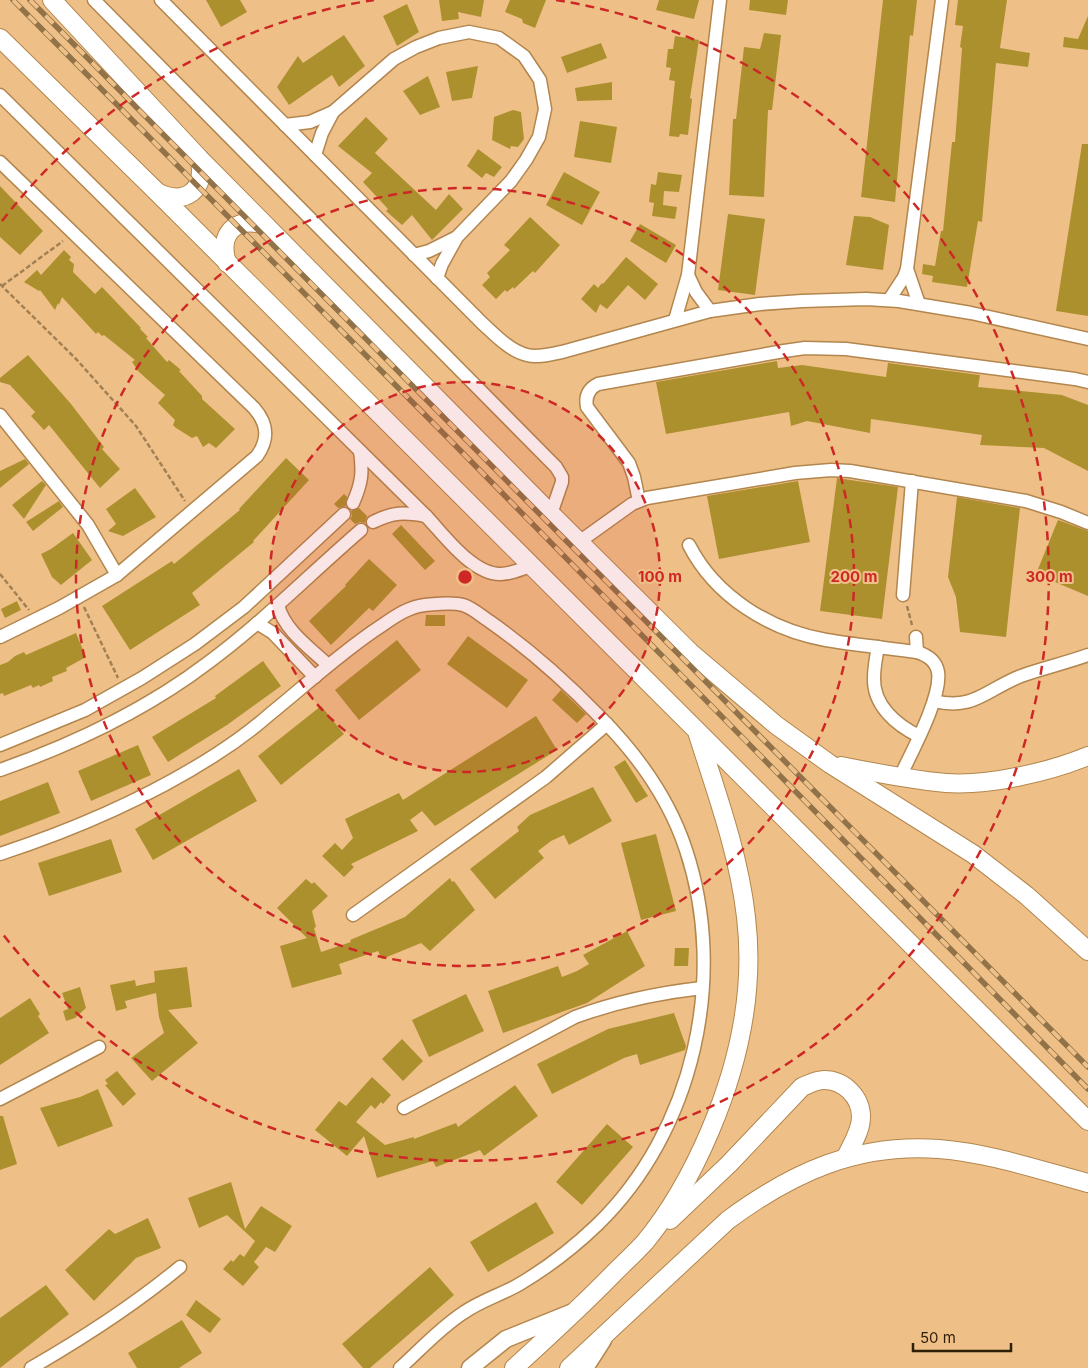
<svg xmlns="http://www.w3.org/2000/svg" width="1088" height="1368" viewBox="0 0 1088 1368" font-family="Inter,sans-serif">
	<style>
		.building { fill: #ad902e }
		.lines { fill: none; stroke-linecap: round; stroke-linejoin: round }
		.minor-casing { stroke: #b2864e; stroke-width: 15 }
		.tertiary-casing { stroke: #b2864e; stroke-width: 19 }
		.secondary-casing { stroke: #b2864e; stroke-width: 20 }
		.path { stroke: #a38054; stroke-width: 2.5; stroke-dasharray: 5 2.5; stroke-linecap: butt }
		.minor { stroke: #fff; stroke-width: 12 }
		.tertiary { stroke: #fff; stroke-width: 16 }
		.secondary { stroke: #fff; stroke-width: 18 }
		.rail-casing { stroke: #917249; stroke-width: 5.5 }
		.rail { stroke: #eec087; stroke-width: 4; stroke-dasharray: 11; stroke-linecap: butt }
		.ring { fill: none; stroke: #ce2826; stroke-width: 2.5; stroke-dasharray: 9 6 }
		.centre { fill: #ce2826; stroke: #eec087; stroke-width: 2.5 }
		.ring-label { font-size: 15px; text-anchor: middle; font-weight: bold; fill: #ce2826; stroke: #eec087; stroke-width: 4; stroke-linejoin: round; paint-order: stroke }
	</style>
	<rect width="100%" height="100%" fill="#eec087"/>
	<g class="building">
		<polygon points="206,0 240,0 247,12 221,27"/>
		<polygon points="439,0 484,0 481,17 458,12 459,19 442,21"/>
		<polygon points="510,0 546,0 535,28 523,23 522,19 505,12"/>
		<polygon points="659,0 699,0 694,19 656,10"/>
		<polygon points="750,0 788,0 786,15 749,10"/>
		<polygon points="883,0 917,0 913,36 910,35 895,202 861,197"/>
		<polygon points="958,0 1007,0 1000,48 1030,53 1028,67 996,63 982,222 978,221 967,287 932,282 933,276 922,274 923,264 935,266 941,231 943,231 952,142 955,142 962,48 960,47 963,26 955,25"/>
		<polygon points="407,4 419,32 397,46 383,16"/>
		<polygon points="1088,16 1088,50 1063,47 1064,37 1078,39"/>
		<polygon points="764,33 781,35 772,110 768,110 764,197 729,195 733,119 736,119 744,47 760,49"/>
		<polygon points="344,35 365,66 339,87 332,75 289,105 277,87 298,56 303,63"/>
		<polygon points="675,36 699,40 690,98 692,99 688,135 680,134 679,137 669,136 675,81 669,80 671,68 666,67 668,49 673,49"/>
		<polygon points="601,43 607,58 567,73 561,57"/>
		<polygon points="478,66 472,98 452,101 446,72"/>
		<polygon points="428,76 440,107 420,115 403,91"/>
		<polygon points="612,82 612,100 577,101 575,88"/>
		<polygon points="513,110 521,112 524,139 518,147 511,146 510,149 492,140 494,117"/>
		<polygon points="366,117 388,139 375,153 436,210 449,194 463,209 432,240 412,215 402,225 386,211 388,209 363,182 372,173 338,146"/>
		<polygon points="580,121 617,127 611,163 574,157"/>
		<polygon points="1082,144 1088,144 1088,316 1056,311"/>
		<polygon points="478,149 502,167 494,177 486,173 482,178 467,166"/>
		<polygon points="564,172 600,192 582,225 546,205"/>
		<polygon points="658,172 682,175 679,192 664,191 663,205 677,207 675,219 652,216 654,203 649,202 651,184 656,185"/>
		<polygon points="0,186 43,231 20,255 0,237"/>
		<polygon points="728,214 765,219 755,295 718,290"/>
		<polygon points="854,216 870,217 889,225 883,270 846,265"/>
		<polygon points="530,217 560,245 535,273 533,271 514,289 513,287 507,292 505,290 496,299 482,285 490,277 487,273 510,250 504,245"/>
		<polygon points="640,224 676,245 666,263 630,241"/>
		<polygon points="64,250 71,257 69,260 74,264 73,272 95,294 102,287 141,328 140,329 148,337 146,338 167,362 169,360 181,370 179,371 202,396 202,399 235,429 216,448 209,443 203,447 197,436 192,438 176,428 173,425 175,420 158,403 165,395 139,372 132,362 135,360 104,335 102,336 98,332 96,334 62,297 59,305 58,303 55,310 40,290 39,291 24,282 37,270 41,275"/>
		<polygon points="626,257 658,284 645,300 628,285 607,309 600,304 596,313 581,299 594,284 598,288 602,283 603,284"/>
		<polygon points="28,355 71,404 104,447 102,449 120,469 100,488 49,425 44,430 31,416 35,412 10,385 0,382 0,378"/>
		<polygon points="777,361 778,368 802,365 886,377 888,363 980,375 978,387 1062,395 1088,405 1088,471 1044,448 980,445 982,435 871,419 870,433 807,421 791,426 789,412 666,434 656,382"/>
		<polygon points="286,458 309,480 253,541 254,542 192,593 200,605 130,650 102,606 172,561 174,564 240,510 239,509"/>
		<polygon points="25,459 29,464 0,488 0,471"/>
		<polygon points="837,478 898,487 882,619 820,611"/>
		<polygon points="42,481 46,485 24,519 12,505"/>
		<polygon points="798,481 810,542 719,559 707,496"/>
		<polygon points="135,488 156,517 123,536 108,531 116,524 106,509"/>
		<polygon points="344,494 347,497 346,506 338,508 334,504"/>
		<polygon points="957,497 1020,508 1006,637 960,632 956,597 948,577"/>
		<polygon points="59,501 63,507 33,531 26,522"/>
		<polygon points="359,508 367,516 365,523 360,522 355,524 350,519 352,516 351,511"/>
		<polygon points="1058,520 1088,531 1088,596 1036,574"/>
		<polygon points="401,525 435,561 425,570 392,534"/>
		<polygon points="73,533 92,560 61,585 52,577 41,554 51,549"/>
		<polygon points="369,559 397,585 373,611 369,608 331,645 309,621 346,586 345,585"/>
		<polygon points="17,601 21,610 5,618 1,609"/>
		<polygon points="426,615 445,615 445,626 425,626"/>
		<polygon points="76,633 86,657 66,668 67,671 52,677 53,681 40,687 39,685 33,688 31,685 4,696 3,693 0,694 0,665 8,662 15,656 24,652 26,655"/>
		<polygon points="468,636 528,680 507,708 447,664"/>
		<polygon points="397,640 421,670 359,720 335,690"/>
		<polygon points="263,661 281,686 227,725 168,762 152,737 216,698 215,696"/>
		<polygon points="561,690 586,714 577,723 552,700"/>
		<polygon points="321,706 344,734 281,785 258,756"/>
		<polygon points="536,716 557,750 435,826 422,811 410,820 418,831 351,864 354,867 344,877 322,856 335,843 342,850 353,838 345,819 399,793 403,800"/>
		<polygon points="138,745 151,775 91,801 78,771"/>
		<polygon points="625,760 648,796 636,803 614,767"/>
		<polygon points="239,769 257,801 153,860 135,829"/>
		<polygon points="48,782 60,813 0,836 0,801"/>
		<polygon points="593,787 612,821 569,845 564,835 551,841 538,851 544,858 495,899 470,869 519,831 517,827 530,815"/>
		<polygon points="656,834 676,911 641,920 621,843"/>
		<polygon points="111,839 122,872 49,896 38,863"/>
		<polygon points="450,878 452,882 454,881 475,910 430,951 421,943 382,959 378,951 339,964 342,974 292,988 280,946 307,938 277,908 306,879 312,884 314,882 328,896 312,911 316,927 314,928 321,952 351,942 350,940 405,917"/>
		<polygon points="627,931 645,966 587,1003 503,1033 488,991 558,966 562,977 577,971 589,964 583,955"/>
		<polygon points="675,948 689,948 688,966 674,966"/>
		<polygon points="187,967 192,1007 168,1010 198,1043 152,1081 131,1058 164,1033 159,1017 156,993 125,1001 127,1008 116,1011 110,985 135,980 136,986 155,982 154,971"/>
		<polygon points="80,987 86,1008 75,1018 66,1021 63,1011 68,1009 62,993"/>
		<polygon points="466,994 484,1031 429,1057 412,1020"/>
		<polygon points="30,998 40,1014 38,1016 49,1033 0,1065 0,1018"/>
		<polygon points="674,1013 686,1046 685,1050 640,1065 637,1054 624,1058 552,1094 537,1064 608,1029"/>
		<polygon points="402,1039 423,1061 403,1081 382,1059"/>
		<polygon points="117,1071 136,1094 123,1106 105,1085 108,1084 105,1080"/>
		<polygon points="372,1077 391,1095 383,1104 381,1102 375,1109 371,1105 356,1122 385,1145 414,1137 414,1139 456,1123 458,1127 515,1085 538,1116 484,1156 480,1150 436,1167 433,1161 377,1178 364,1136 347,1156 315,1130 339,1101 346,1106"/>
		<polygon points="98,1089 113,1126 58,1147 40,1108 80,1097"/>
		<polygon points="0,1116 3,1116 17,1164 0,1170"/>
		<polygon points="607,1124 633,1147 582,1205 556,1182"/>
		<polygon points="231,1182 245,1229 261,1206 292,1226 275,1252 266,1247 254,1262 259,1267 243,1286 223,1269 231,1260 233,1262 240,1254 244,1257 255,1241 227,1215 199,1228 188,1198"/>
		<polygon points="536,1202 554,1233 488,1272 470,1242"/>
		<polygon points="148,1218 161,1248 136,1258 94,1301 65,1270 109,1229 115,1234"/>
		<polygon points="430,1267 454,1295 370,1368 363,1368 342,1344"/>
		<polygon points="46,1285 69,1314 0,1368 0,1318"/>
		<polygon points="196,1300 221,1319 210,1333 186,1315"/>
		<polygon points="182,1320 202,1353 179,1368 137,1368 128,1353"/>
	</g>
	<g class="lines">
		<defs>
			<g id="minor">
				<polyline points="94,0 556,467 562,477 562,482 551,514"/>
				<path d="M161 0 482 323C495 335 510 351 527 355 538 358 551 354 562 352L710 311 760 304 802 301 866 299 899 301 971 313 1088 339"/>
				<path d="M0 95 426 516C444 535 473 575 501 574 511 574 521 569 531 566"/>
				<polyline points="285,125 310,122 333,112 394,59 416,47 439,38 469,32 499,38 524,56 540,80 545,109 539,137 526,160 511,181 457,237 442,264 437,278"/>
				<polyline points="315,155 322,133 333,112"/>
				<path d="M0 162 254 408C268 424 269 439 257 456L117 575 59 608 0 637"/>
				<polyline points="414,255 429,251 455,238"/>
				<polyline points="907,269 919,304"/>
				<polyline points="688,275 696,292 710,311"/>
				<polyline points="889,300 904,277 907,269 942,0"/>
				<polyline points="675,320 688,275 720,0"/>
				<polyline points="0,415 88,525 117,575"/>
				<path d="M639 501 634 477 629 463 587 407C585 397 588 389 598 384L784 351 805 348 846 349 1075 379 1088 382"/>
				<path d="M353 503C362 483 363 472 360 451"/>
				<path d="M373 522C393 512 404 512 426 516"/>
				<polyline points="579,542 632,504 647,498 795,473 831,470 850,471 1026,501 1061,512 1088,523"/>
				<path d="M689 545C715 596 769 630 826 640 856 645 887 648 917 652 927 655 936 661 938 672 942 697 911 753 900 777"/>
				<polyline points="903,595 912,481"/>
				<path d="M278 605C284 630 310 648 328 665"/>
				<polyline points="257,623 273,633 315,677"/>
				<polyline points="916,637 917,652"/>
				<path d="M878 647C876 657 874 667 874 678 873 705 896 725 919 736"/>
				<path d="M934 701C974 711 987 689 1021 676 1043 668 1066 663 1088 655"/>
				<polyline points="0,745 85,710 142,678 195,644 244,607 344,514"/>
				<path d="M0 770C74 744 146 710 209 662 263 622 310 574 361 530"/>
				<path d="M0 854C76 829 148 798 215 755 234 743 253 729 270 714 306 685 339 654 378 628 393 618 407 607 425 605 437 604 452 602 463 605 473 608 481 616 489 621 529 649 565 681 599 716 637 754 669 798 686 850 728 977 694 1131 597 1225 573 1248 547 1268 518 1285 500 1295 480 1301 463 1313 440 1328 421 1349 400 1368"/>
				<polyline points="353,915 546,777 607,724"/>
				<polyline points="0,1099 99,1047"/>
				<path d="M404 1108 575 1017C618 1001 657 993 702 988"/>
				<path d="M31 1368C83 1338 133 1306 180 1267"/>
			</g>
			<g id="tertiary">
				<polyline points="470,1368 506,1339 573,1312"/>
				<polyline points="585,1368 603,1340"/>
			</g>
			<g id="secondary">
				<polyline points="52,0 199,158 551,514 690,652 776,725 830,764 973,854 1026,895 1088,951"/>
				<polyline points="0,38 157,192 1088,1121"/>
				<path d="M157 192C185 207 208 189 199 158"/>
				<path d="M227 263C218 234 235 216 265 225"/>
				<path d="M841 766C876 773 911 780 946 783 989 786 1049 772 1088 756"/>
				<path d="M670 1220 729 1164 802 1087C809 1084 816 1080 824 1080 844 1080 861 1097 861 1117 861 1131 852 1144 846 1157"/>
				<path d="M514 1368C548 1337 581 1307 613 1274 624 1263 635 1253 645 1242 673 1208 693 1171 710 1131 739 1063 755 992 746 917 739 855 717 794 698 735"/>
				<path d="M569 1368 728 1220C793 1172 857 1143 939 1149 989 1153 1039 1170 1088 1183"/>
			</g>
		</defs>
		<use href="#minor" class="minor-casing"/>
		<use href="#tertiary" class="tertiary-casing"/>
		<use href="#secondary" class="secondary-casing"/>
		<g class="path">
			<polyline points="0,284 77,360 136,426 185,501"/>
			<polyline points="2,286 63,241"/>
			<polyline points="0,574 29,610"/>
			<polyline points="907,606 912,625"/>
			<polyline points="84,607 118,678"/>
		</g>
		<use href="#minor" class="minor"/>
		<use href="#tertiary" class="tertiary"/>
		<use href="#secondary" class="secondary"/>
		<defs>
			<g id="rail">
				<polyline points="13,0 451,441 1088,1089"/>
				<polyline points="30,0 1088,1067"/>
			</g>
		</defs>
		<use href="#rail" class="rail-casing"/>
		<use href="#rail" class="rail"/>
	</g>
	<circle cx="465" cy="577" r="195" fill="#ce2826" fill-opacity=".12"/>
	<g class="ring">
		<circle cx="465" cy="577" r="195"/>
		<circle cx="465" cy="577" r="389"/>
		<path d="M2 221A584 584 0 0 1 374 0M556 0A584 584 0 1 1 2 933"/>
	</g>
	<circle cx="465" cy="577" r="8" class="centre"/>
	<g class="ring-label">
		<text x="660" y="582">100 m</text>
		<text x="854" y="582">200 m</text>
		<text x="1049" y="582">300 m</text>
	</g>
	<path d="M913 1343v8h98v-8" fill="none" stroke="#301f07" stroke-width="2.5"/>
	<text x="920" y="1343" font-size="15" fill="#301f07" stroke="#eec087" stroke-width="4" paint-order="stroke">50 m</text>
</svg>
